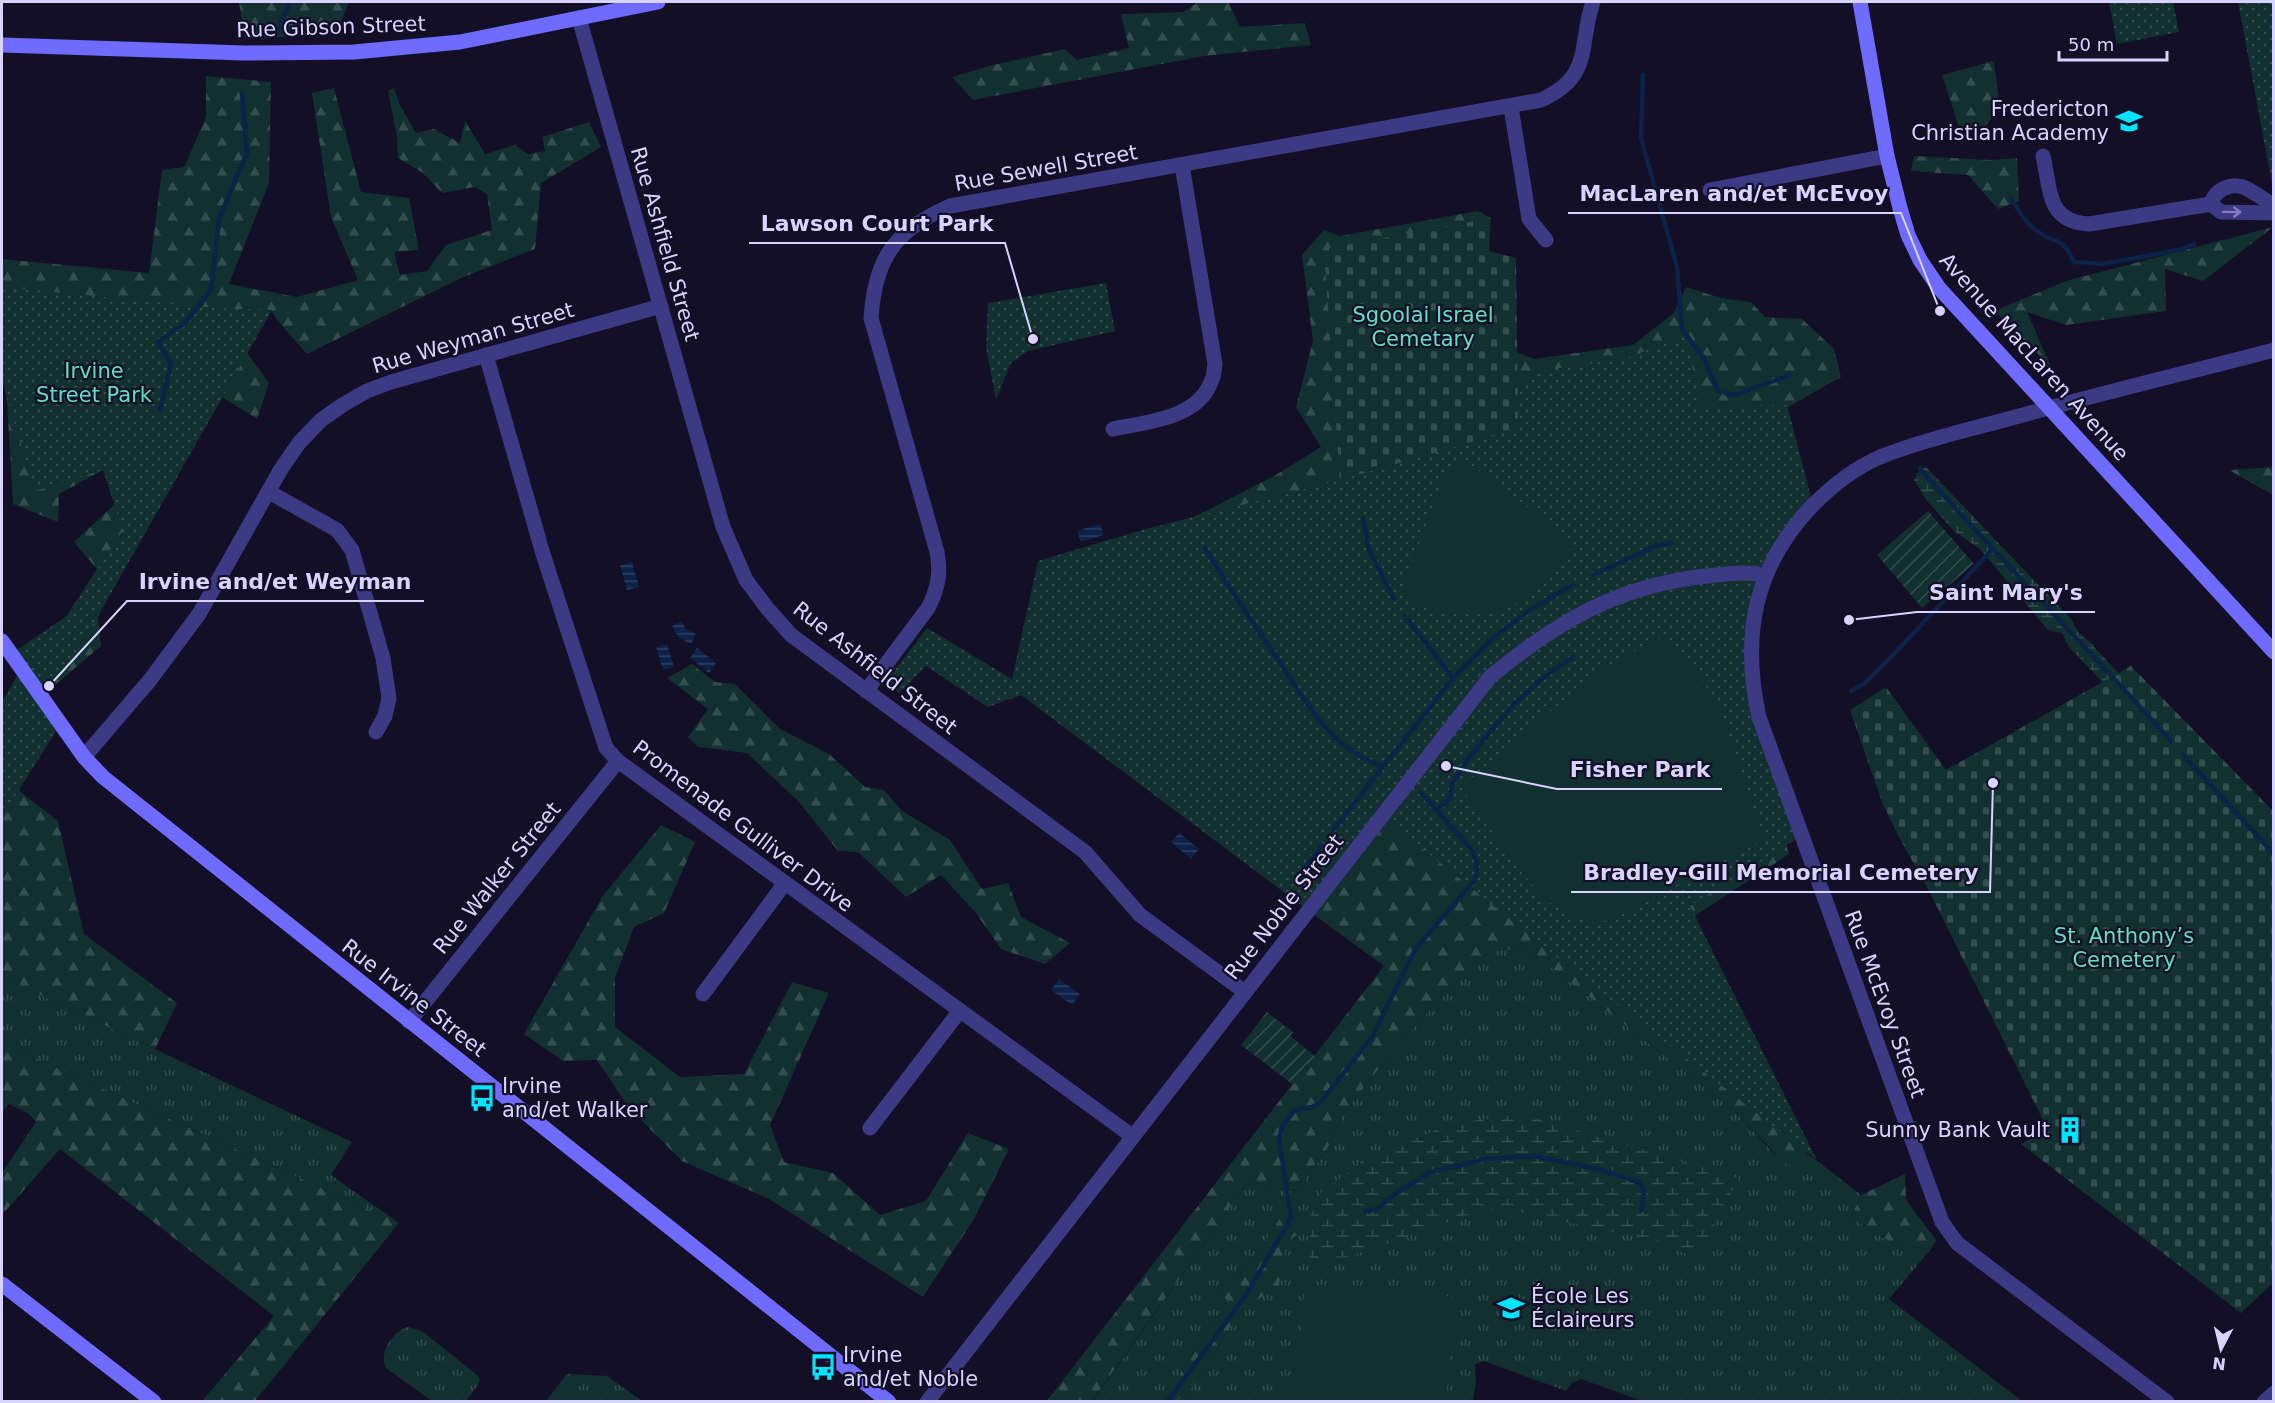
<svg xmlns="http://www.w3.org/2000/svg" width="2275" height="1403" viewBox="0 0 2275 1403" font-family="'DejaVu Sans',sans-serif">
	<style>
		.grass { fill: url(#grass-tufts); fill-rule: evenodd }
		.forest { fill: url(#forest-firs) }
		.wetland { fill: url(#wetland-marsh) }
		.cemetery { fill: url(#cemetery-stones) }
		.park { fill: url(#park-dots) }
		.garden { fill: url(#garden-furrows) }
		.pitch { fill: #12302f }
		.water { fill: url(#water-rules) }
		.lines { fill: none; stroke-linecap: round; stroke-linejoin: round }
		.stream { stroke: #0c2248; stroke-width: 4.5 }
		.street { stroke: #3d3a85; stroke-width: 15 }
		.secondary { stroke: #6f6bff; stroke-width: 15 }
		.oneway { stroke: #837fbc }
		.labels { text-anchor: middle; stroke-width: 4.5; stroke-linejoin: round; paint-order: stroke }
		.street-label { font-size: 21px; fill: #d9d4ff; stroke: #130f26 }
		.poi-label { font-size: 21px; fill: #d9d4ff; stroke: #130f26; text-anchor: start }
		.park-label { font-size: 21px; fill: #5fe0c0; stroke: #130f26 }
		.leader { fill: none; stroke: #d9d4ff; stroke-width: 2 }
		.callout-dot { fill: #d9d4ff; stroke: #130f26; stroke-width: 2 }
		.callout-label { font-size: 22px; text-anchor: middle; font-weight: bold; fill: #d9d4ff; stroke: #130f26; stroke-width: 4.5; stroke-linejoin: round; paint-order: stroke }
	</style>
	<defs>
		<pattern id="grass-tufts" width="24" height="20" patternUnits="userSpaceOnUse" patternTransform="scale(1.5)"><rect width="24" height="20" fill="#12302f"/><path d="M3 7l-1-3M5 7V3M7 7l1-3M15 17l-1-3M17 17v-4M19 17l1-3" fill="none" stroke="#344d4e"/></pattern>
		<pattern id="forest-firs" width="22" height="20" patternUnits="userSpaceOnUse" patternTransform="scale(1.5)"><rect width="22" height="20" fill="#12302f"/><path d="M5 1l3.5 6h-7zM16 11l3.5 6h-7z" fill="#344d4e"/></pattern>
		<pattern id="wetland-marsh" width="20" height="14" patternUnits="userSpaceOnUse" patternTransform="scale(1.5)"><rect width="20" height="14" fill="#12302f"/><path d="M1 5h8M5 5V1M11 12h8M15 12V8" fill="none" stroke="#344d4e"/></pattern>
		<pattern id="cemetery-stones" width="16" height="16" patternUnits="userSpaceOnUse" patternTransform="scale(1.5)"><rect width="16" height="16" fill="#12302f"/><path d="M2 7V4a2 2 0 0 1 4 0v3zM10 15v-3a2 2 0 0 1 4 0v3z" fill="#344d4e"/></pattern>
		<pattern id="park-dots" width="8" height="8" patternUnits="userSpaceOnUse" patternTransform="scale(1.5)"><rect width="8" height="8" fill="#12302f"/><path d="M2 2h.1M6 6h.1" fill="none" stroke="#344d4e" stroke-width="1.8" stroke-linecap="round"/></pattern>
		<pattern id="garden-furrows" width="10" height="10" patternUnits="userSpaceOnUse" patternTransform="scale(1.5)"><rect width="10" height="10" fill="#12302f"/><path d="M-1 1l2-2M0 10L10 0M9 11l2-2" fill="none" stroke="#344d4e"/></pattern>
		<pattern id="water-rules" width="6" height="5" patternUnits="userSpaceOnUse" patternTransform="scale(1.5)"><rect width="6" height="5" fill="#0c2248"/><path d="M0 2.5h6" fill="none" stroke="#2f4163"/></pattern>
	</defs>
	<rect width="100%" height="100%" fill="#130f26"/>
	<g class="grass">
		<path d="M1507 949 1526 952 1543 961 1734 1110 1775 1155 1806 1157 1807 1153 1861 1195 1851 1218 1897 1246 1931 1249 1889 1299 2022 1401H1642L1581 1379 1572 1383 1566 1391 1484 1361 1475 1364 1476 1381 1473 1401 1092 1402 1248 1182 1302 1192 1308 1173 1324 1155 1345 1111 1403 1038 1473 965 1489 953ZM1281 1216 1284 1244 1278 1286 1242 1309 1185 1399 1182 1370 1227 1301 1218 1288 1254 1260Z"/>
		<polygon points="2,977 352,1142 331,1175 399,1223 2,1043"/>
		<path d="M408 1327 422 1331 477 1375 480 1379 478 1385 466 1401H432L386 1368C378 1353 393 1331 408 1327Z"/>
		<polygon points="567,1374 607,1376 642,1401 546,1401"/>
	</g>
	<g class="forest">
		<polygon points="239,2 349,2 336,34 245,39"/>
		<polygon points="1198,2 1228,2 1240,27 1305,23 1311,45 1204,56 973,100 952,77 993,65 1065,49 1077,60 1129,48 1121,14 1183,12"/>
		<polygon points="1994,61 2000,109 1985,126 1959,127 1942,75"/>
		<polygon points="206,76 271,82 269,183 229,284 297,297 358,280 331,217 312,93 334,88 361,192 409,198 419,250 394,252 400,275 427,271 446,245 492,230 487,194 475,187 442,193 423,173 398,158 397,137 388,91 394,88 400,105 416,133 434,129 460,143 465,121 485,154 515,145 528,154 545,151 542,137 589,122 601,147 541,183 535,249 461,278 307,354 277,320 271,310 247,353 269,383 257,419 222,397 98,616 101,646 55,685 25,645 67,616 97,569 74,542 115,504 103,470 59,494 58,522 13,504 2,315 2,259 149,273 162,170 184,167 206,117"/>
		<polygon points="1914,156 1990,160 2017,158 2019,201 1998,209 1968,175 1911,171"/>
		<polygon points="1478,211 1491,218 1473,240 1517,352 1534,359 1633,345 1674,313 1686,287 1721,298 1751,302 1765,317 1802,319 1834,349 1841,377 1788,407 1729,420 1525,441 1142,530 1192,518 1274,476 1321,447 1296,407 1313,341 1302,255 1324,230 1340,236"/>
		<polygon points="2273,227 2203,281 2165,269 2166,311 2066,325 2027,312 2051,367 1994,311 2066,281"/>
		<polygon points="2273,467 2273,495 2229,470"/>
		<polygon points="692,664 715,682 735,684 780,729 829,754 865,787 884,790 902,811 950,840 982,889 1008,883 1021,917 1070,943 1045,964 1001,949 976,913 941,875 906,897 858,852 838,851 799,802 747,753 698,747 688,737 708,709 667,678"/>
		<polygon points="4,766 18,790 58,821 84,934 177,1003 155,1049 2,977 2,771"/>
		<path d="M1381 815 1782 831 1789 854 1608 973 1807 1146C1806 1163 1801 1169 1784 1163L1734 1110 1543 961 1526 952 1507 949 1489 953 1473 965 1403 1038 1345 1111 1324 1155 1308 1173 1302 1192 1248 1182 1092 1401 1046 1402 1384 966 1309 911Z"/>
		<polygon points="661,825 695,842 664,913 634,927 615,978 615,1027 680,1077 744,1074 792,982 829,993 770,1125 784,1162 833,1173 880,1215 926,1201 968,1133 1009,1149 974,1219 923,1297 769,1199 682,1161 629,1108 597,1060 563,1061 524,1034 602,897"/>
		<polygon points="2,1043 399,1223 255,1401 202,1401 274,1316 60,1149 2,1215 2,1173 36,1122 29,1114 9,1104 2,1113"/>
		<polygon points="1905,1174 1906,1200 1936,1240 1931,1249 1897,1246 1851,1218 1861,1195"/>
		<polygon points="1300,1211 1301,1232 1284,1244 1279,1286 1242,1309 1185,1399 1175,1398 1182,1370 1227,1301 1218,1288 1254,1260 1281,1216"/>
	</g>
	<g class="wetland">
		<polygon points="1926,467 2072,620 2078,632 2089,641 2174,734 2162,744 2069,647 2062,633 2048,630 1980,549 1954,531 1927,501 1914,480 1920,469"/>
		<polygon points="1520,1114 1739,1178 1700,1251 1694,1254 1686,1254 1656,1241 1518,1212 1494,1210 1470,1214 1349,1257 1310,1259 1310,1217 1322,1191 1370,1157 1451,1124"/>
	</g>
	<g class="cemetery">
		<polygon points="1491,218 1489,251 1516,258 1518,420 1515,426 1501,434 1340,480 1324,249"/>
		<polygon points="2131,666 2273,811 2273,1283 2241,1313 2021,1144 2048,1130 1928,889 1899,837 1882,802 1850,710 1886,687 1946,770"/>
	</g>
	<g class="park">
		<polygon points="2109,2 2173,2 2179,32 2117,44"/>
		<polygon points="2238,2 2273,2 2273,189 2242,23"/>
		<polygon points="1106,283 1115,331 1028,351 1011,363 996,400 986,347 988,303"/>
		<polygon points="2,287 215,308 272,310 98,616 45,701 61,724 2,816 2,702 21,669 11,654 67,616 123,530 103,470 35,491 2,380"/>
		<polygon points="1682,329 1686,334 1700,407 1787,405 1813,505 1775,556 1750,662 1801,836 1690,906 1817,1160 1579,975 1381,815 1309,911 1021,695 988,707 926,666 899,693 885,683 927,628 1012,679 1038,561 1142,530 1340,480 1501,434 1515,426 1518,420 1519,394 1530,378 1542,371 1571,366 1625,359 1673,340"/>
	</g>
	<g class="garden">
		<polygon points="1928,511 1974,564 1922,608 1877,555"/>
		<polygon points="1267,1012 1293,1032 1290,1036 1316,1057 1293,1085 1241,1045"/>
	</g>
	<g class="pitch">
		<path d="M1467 462 1573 541C1561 577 1522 608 1484 614 1470 616 1456 613 1442 611 1427 608 1411 603 1401 592L1447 468Z"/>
		<polygon points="1657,638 1673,642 1716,700 1764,839 1615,918 1599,923 1580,919 1563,911 1546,900 1517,867 1461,787 1596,673"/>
		<polygon points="1305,1284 1456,1297 1446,1401 1294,1401"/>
	</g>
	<g class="water">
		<polygon points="1100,524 1104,535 1081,542 1077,531"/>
		<polygon points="632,562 639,587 627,590 620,565"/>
		<polygon points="681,621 686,629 696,634 691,644 679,638 672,626"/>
		<polygon points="667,644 674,667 663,670 656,647"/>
		<polygon points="697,648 716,663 709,673 690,658"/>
		<polygon points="1179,833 1199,849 1191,859 1171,842"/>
		<polygon points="1059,979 1080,994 1072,1005 1051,990"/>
	</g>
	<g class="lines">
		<g class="stream">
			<polyline points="277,31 290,2"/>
			<polyline points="1643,75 1641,138 1677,267 1682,329 1704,358 1718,391 1734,395 1790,375"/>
			<path d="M2011 198C2018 211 2026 223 2038 232 2058 245 2062 236 2074 262L2103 264 2183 249 2194 244"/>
			<polyline points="160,410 171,364 158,342 185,323 211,290 219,219 247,153 242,93"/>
			<path d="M1920 469C2002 561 2088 649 2171 741"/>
			<polyline points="1363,518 1369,550 1394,599"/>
			<path d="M1205 548C1226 583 1248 616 1271 649 1300 692 1329 751 1383 766"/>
			<polyline points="1593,575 1658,545 1671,543"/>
			<polyline points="1405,616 1453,678"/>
			<polyline points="1851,691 1865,683 1888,660 1992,550"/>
			<polyline points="2183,755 2274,854"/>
			<polyline points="1436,810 1450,799 1452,784 1468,759 1495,726 1514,704 1544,677 1573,657"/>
			<polyline points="1333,830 1453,678 1494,637 1530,610 1574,584"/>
			<polyline points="1306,866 1322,845"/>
			<polyline points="1365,1211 1377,1209 1395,1194 1431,1172 1486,1159 1535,1156 1602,1170 1639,1182 1644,1190 1642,1210"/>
			<path d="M1167 1402 1246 1295 1291 1218 1279 1138 1282 1127 1295 1110 1312 1107 1320 1103 1372 1037 1416 948 1474 881C1479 870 1478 861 1472 850L1421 793"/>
		</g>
		<g class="street">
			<polyline points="579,18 723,527 746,580 767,608 791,635 1085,852 1140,915 1245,992"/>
			<polyline points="1511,107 1529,219 1546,240"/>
			<path d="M2043 156C2051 191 2047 222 2089 224L2211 204"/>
			<polyline points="1710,190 1887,156"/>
			<path d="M2274 205C2264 200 2253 191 2243 187 2230 183 2214 190 2211 204L2221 212 2274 213"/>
			<polyline points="486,355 543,554 606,748 618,761 1132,1136"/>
			<path d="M1113 429C1146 422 1197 419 1211 382 1214 377 1214 370 1215 364L1182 165"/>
			<polyline points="269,492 337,530 352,550 383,658 389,698 385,716 376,732"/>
			<path d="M866 691 928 608C938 589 941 573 937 552L871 318C875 258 895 230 950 206L1541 100C1594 76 1578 45 1593 2"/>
			<polyline points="84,757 150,680 199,614 281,469 299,443 321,420 344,404 367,391 391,382 661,306"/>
			<polyline points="703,994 785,883"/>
			<polyline points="409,1022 618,761"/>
			<polyline points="870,1128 959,1012"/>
			<path d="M927 1402 1490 677C1558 621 1617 586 1706 576 1727 574 1743 571 1764 575"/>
			<path d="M2167 1402 1957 1243 1942 1222 1759 717C1741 636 1754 565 1814 504 1833 485 1855 468 1880 457 1926 439 1976 428 2023 415 2106 392 2190 372 2274 350"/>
			<polyline points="2264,1402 2274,1393"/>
		</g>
		<g class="secondary">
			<polyline points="1860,2 1887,156 1900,208 1908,235 1920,260 1939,288 2274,652"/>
			<polyline points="2,45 244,53 354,52 460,42 658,2"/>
			<polyline points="2,641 84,757 103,777 889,1402"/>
			<polyline points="2,1284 154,1402"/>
		</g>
	</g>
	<defs><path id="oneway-shaft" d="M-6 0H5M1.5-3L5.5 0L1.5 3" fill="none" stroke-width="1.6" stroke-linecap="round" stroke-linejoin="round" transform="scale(1.5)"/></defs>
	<use class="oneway" href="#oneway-shaft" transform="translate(2232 212) rotate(1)"/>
	<defs>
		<symbol id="school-bare" viewBox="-9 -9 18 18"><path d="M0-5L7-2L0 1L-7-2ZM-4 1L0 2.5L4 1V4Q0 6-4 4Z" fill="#00e5ff" stroke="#130f26" stroke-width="2.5" paint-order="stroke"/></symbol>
		<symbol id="bus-bare" viewBox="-9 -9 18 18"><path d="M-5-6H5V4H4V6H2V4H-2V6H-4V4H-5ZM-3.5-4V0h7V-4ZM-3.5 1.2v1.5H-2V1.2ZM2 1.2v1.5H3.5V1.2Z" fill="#00e5ff" stroke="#130f26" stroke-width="2.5" paint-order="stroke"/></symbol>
		<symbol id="building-bare" viewBox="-9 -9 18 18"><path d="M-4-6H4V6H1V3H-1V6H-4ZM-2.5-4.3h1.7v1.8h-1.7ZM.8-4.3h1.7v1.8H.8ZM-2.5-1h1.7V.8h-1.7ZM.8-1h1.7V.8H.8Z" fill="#00e5ff" stroke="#130f26" stroke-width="2.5" paint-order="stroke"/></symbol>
	</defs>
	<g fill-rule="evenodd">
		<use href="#school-bare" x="2110" y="102" width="38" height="38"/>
		<use href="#bus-bare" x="463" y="1079" width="38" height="38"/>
		<use href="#building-bare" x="2051" y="1111" width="38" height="38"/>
		<use href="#school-bare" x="1492" y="1289" width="38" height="38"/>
		<use href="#bus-bare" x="804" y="1348" width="38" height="38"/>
	</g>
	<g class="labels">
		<g class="street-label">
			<text transform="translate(331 27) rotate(-2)" y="7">Rue Gibson Street</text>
			<text transform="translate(1046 168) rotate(-10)" y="7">Rue Sewell Street</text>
			<text transform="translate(665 244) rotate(74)" y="7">Rue Ashfield Street</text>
			<text transform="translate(473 338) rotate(-16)" y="7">Rue Weyman Street</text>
			<text transform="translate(2034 357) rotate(48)" y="7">Avenue MacLaren Avenue</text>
			<text transform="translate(875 668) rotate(38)" y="7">Rue Ashfield Street</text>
			<text transform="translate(743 826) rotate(37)" y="7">Promenade Gulliver Drive</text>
			<text transform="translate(497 878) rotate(-51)" y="7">Rue Walker Street</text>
			<text transform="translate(1284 907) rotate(-52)" y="7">Rue Noble Street</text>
			<text transform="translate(414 998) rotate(38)" y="7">Rue Irvine Street</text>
			<text transform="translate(1885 1004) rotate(70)" y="7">Rue McEvoy Street</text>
		</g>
		<g class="poi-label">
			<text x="2109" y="116" text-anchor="end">Fredericton<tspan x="2109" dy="24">Christian Academy</tspan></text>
			<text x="502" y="1093">Irvine<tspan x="502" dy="24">and/et Walker</tspan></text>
			<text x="2050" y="1137" text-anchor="end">Sunny Bank Vault</text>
			<text x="1531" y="1303">École Les<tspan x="1531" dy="24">Éclaireurs</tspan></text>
			<text x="843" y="1362">Irvine<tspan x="843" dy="24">and/et Noble</tspan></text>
		</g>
		<g class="park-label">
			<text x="1423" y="322">Sgoolai Israel<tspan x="1423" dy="24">Cemetary</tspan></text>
			<text x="94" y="378">Irvine<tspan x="94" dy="24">Street Park</tspan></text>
			<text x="2124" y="943">St. Anthony’s<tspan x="2124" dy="24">Cemetery</tspan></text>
		</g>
	</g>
	<path class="leader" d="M1940 311L1901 213H1568M1033 339L1005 243H749M49 686L127 601H424M1849 620L1917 612H2095M1446 766L1557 789H1722M1993 783L1990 892H1571"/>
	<g class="callout-dot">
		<circle cx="1940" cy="311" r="6"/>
		<circle cx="1033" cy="339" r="6"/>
		<circle cx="49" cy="686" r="6"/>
		<circle cx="1849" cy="620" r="6"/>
		<circle cx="1446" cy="766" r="6"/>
		<circle cx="1993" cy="783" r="6"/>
	</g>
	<g class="callout-label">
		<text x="1734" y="201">MacLaren and/et McEvoy</text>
		<text x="877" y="231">Lawson Court Park</text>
		<text x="275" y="589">Irvine and/et Weyman</text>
		<text x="2006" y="600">Saint Mary's</text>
		<text x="1640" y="777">Fisher Park</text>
		<text x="1781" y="880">Bradley-Gill Memorial Cemetery</text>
	</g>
	<rect width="2275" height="1403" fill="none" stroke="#d9d4ff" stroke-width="6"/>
	<g transform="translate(2221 1349) rotate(187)" stroke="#130f26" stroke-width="4.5" paint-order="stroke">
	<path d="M0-4.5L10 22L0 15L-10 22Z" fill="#d9d4ff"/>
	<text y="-9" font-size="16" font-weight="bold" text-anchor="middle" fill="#d9d4ff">N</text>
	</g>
	<path d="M2059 51v9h108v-9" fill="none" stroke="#d9d4ff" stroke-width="3"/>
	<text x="2068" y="51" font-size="18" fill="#d9d4ff" stroke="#130f26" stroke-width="4.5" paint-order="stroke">50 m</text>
</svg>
